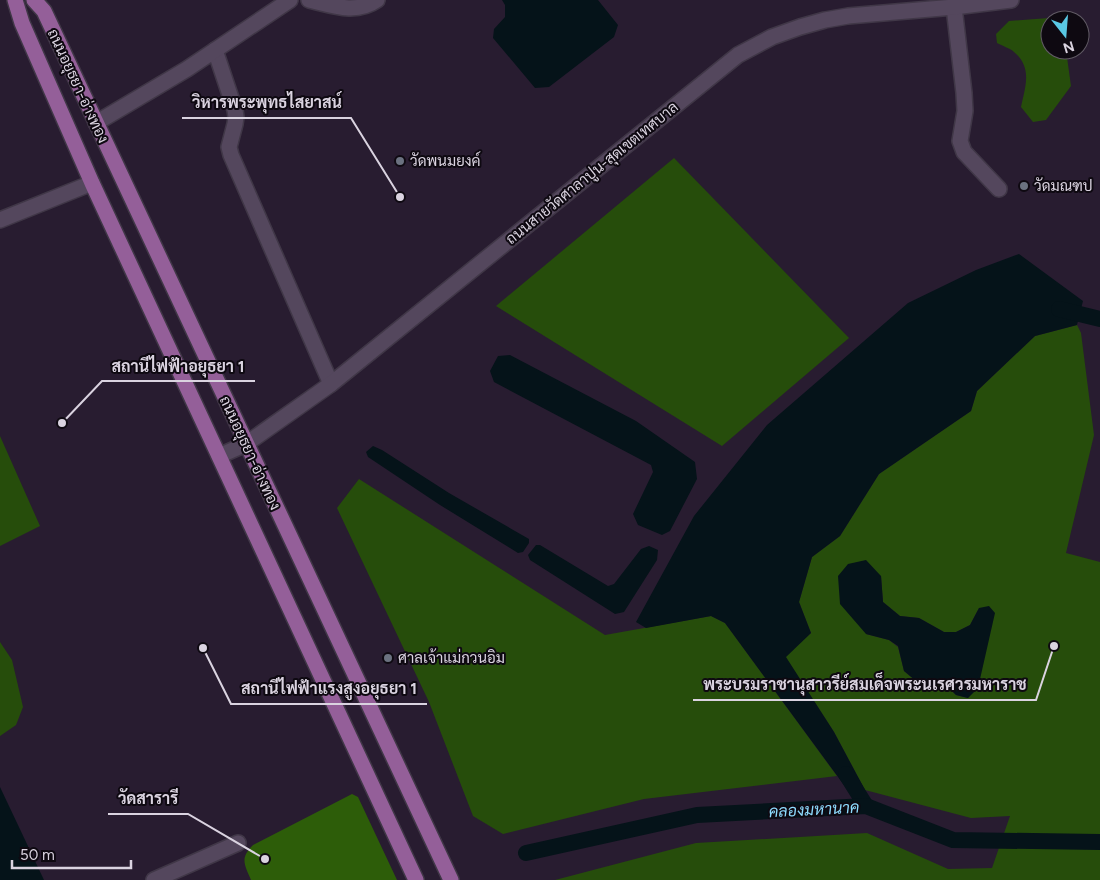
<svg xmlns="http://www.w3.org/2000/svg" width="1100" height="880" viewBox="0 0 1100 880" font-family="Figtree,Sarabun,sans-serif">
	<style>
		.green { fill: #264d0b; fill-rule: evenodd }
		.forest { fill: #2d5d09 }
		.water { fill: #051319 }
		.lines { fill: none; stroke-linecap: round; stroke-linejoin: round }
		.canal { stroke: #051319; stroke-width: 16 }
		.minor-casing { stroke: #403747; stroke-width: 18 }
		.tertiary-casing { stroke: #403747; stroke-width: 18 }
		.primary-casing { stroke: #403747; stroke-width: 18 }
		.minor { stroke: #54475d; stroke-width: 15 }
		.tertiary { stroke: #54475d; stroke-width: 15 }
		.primary { stroke: #945f99; stroke-width: 15 }
		.worship-dot { fill: #6b7280; stroke: #0e0911; stroke-width: 2 }
		.labels { text-anchor: middle; stroke-width: 4; stroke-linejoin: round; paint-order: stroke }
		.street-label { font-size: 15px; fill: #dad3e0; stroke: #0e0911 }
		.poi-label { font-size: 15px; fill: #dad3e0; stroke: #0e0911; text-anchor: start }
		.water-label { font-size: 16px; font-style: italic; fill: #8ddafd; stroke: #0e0911 }
		.leader { fill: none; stroke: #dad3e0; stroke-width: 2 }
		.callout-dot { fill: #dad3e0; stroke: #0e0911; stroke-width: 2 }
		.callout-label { font-size: 16px; text-anchor: middle; font-weight: bold; fill: #dad3e0; stroke: #0e0911; stroke-width: 4; stroke-linejoin: round; paint-order: stroke }
	</style>
	<rect width="100%" height="100%" fill="#281c30"/>
	<g class="green">
		<path d="M1049 18 1051 20H1050V50H1066L1071 86 1046 120 1033 122 1021 107C1025 87 1033 68 1014 52 1010 48 1002 46 997 43L996 34 1009 21Z"/>
		<polygon points="674,158 849,338 722,446 496,306"/>
		<path d="M1077 325 1081 333 1094 435 1066 553 1100 562V880H555L696 843 867 833 948 869 992 868 1010 816 971 818 865 790 834 732 785 657 811 633 799 602 812 557 840 536 879 474 971 411 977 391 1035 336ZM881 576 883 602 900 616 919 618 944 632H956L970 625 979 608 968 698 956 695 942 681H916L904 671 898 647 889 640 866 634Z"/>
		<polygon points="0,436 40,526 0,546"/>
		<polygon points="359,479 605,635 711,616 725,623 837,776 644,799 503,834 473,816 429,702 337,508"/>
		<polygon points="0,642 12,660 23,707 16,725 0,736"/>
	</g>
	<path class="forest" d="M352 794 358 797 397 880H251C244 864 240 858 253 845Z"/>
	<g class="water">
		<polygon points="502,0 598,0 618,25 614,37 549,87 535,88 493,38 494,29 505,17 505,5"/>
		<polygon points="1019,254 1083,301 1077,325 1035,336 977,391 971,411 879,474 840,536 812,557 799,602 811,633 786,657 834,732 865,790 852,796 725,623 711,616 646,628 636,622 694,516 767,425 908,303 976,270"/>
		<polygon points="510,355 636,421 695,462 697,479 670,531 662,535 638,525 633,514 653,472 651,465 494,382 490,371 498,356"/>
		<polygon points="373,446 382,450 449,493 529,539 529,543 523,552 518,553 440,505 368,457 366,452"/>
		<polygon points="536,545 540,545 608,586 614,584 641,549 649,546 658,550 657,560 624,612 615,614 530,560 528,555"/>
		<polygon points="866,560 881,576 883,602 900,616 919,618 944,632 956,632 970,625 979,608 989,606 995,613 978,688 968,698 956,695 942,681 916,681 904,671 898,646 889,640 866,634 840,604 838,576 848,564"/>
		<polygon points="0,787 44,880 0,880"/>
	</g>
	<g class="lines">
		<g class="canal">
			<polyline points="1059,309 1100,319"/>
			<polyline points="846,774 866,806"/>
			<polyline points="526,853 697,815 866,806 953,840 1100,842"/>
		</g>
		<defs>
			<g id="minor">
				<path d="M309 0C331 5 356 15 377 0"/>
				<polyline points="954,7 964,93 965,111 960,141 964,152 999,189"/>
				<polyline points="215,50 235,110 236,117 235,124 229,147 231,155 331,384"/>
				<polyline points="96,123 187,69 290,0"/>
				<polyline points="0,220 92,183"/>
				<polyline points="154,880 238,843"/>
			</g>
			<polyline id="tertiary" points="219,456 246,444 331,384 738,55 772,37 800,27 825,20 848,16 954,7 1011,0"/>
			<g id="primary">
				<polyline points="15,0 22,23 92,183 416,880"/>
				<polyline points="34,0 44,11 451,880"/>
			</g>
		</defs>
		<use href="#minor" class="minor-casing"/>
		<use href="#tertiary" class="tertiary-casing"/>
		<use href="#primary" class="primary-casing"/>
		<use href="#minor" class="minor"/>
		<use href="#tertiary" class="tertiary"/>
		<use href="#primary" class="primary"/>
	</g>
	<g class="worship-dot">
		<circle cx="400" cy="161" r="5"/>
		<circle cx="1024" cy="186" r="5"/>
		<circle cx="388" cy="658" r="5"/>
	</g>
	<g class="labels">
		<g class="street-label">
			<text transform="translate(78 86) rotate(65)" y="5">ถนนอยุธยา-อ่างทอง</text>
			<text transform="translate(592 173) rotate(-39)" y="5">ถนนสายวัดศาลาปูน-สุดเขตเทศบาล</text>
			<text transform="translate(250 453) rotate(65)" y="5">ถนนอยุธยา-อ่างทอง</text>
		</g>
		<g class="poi-label">
			<text x="410" y="166">วัดพนมยงค์</text>
			<text x="1034" y="191">วัดมณฑป</text>
			<text x="398" y="663">ศาลเจ้าแม่กวนอิม</text>
		</g>
		<g class="water-label">
			<text transform="translate(814 809) rotate(-3)" y="6">คลองมหานาค</text>
		</g>
	</g>
	<path class="leader" d="M400 197L351 118H182M62 423L102 381H255M1054 646L1036 700H693M203 648L231 704H427M265 859L188 814H108"/>
	<g class="callout-dot">
		<circle cx="400" cy="197" r="5"/>
		<circle cx="62" cy="423" r="5"/>
		<circle cx="1054" cy="646" r="5"/>
		<circle cx="203" cy="648" r="5"/>
		<circle cx="265" cy="859" r="5"/>
	</g>
	<g class="callout-label">
		<text x="267" y="108">วิหารพระพุทธไสยาสน์</text>
		<text x="178" y="372">สถานีไฟฟ้าอยุธยา 1</text>
		<text x="865" y="690">พระบรมราชานุสาวรีย์สมเด็จพระนเรศวรมหาราช</text>
		<text x="329" y="694">สถานีไฟฟ้าแรงสูงอยุธยา 1</text>
		<text x="148" y="804">วัดสารารี</text>
	</g>
	<g transform="translate(1065 35) rotate(163)"><circle r="24" fill="#0e0911" stroke="#605a64"/>
	<path d="M0-4L9 19L0 12L-9 19Z" fill="#59c8e4"/>
	<text y="-8" font-size="14" font-weight="bold" text-anchor="middle" fill="#dad3e0">N</text>
	</g>
	<path d="M12 860v8h119v-8" fill="none" stroke="#dad3e0" stroke-width="2.5"/>
	<text x="20" y="860" font-size="15" fill="#dad3e0" stroke="#0e0911" stroke-width="4" paint-order="stroke">50 m</text>
</svg>
